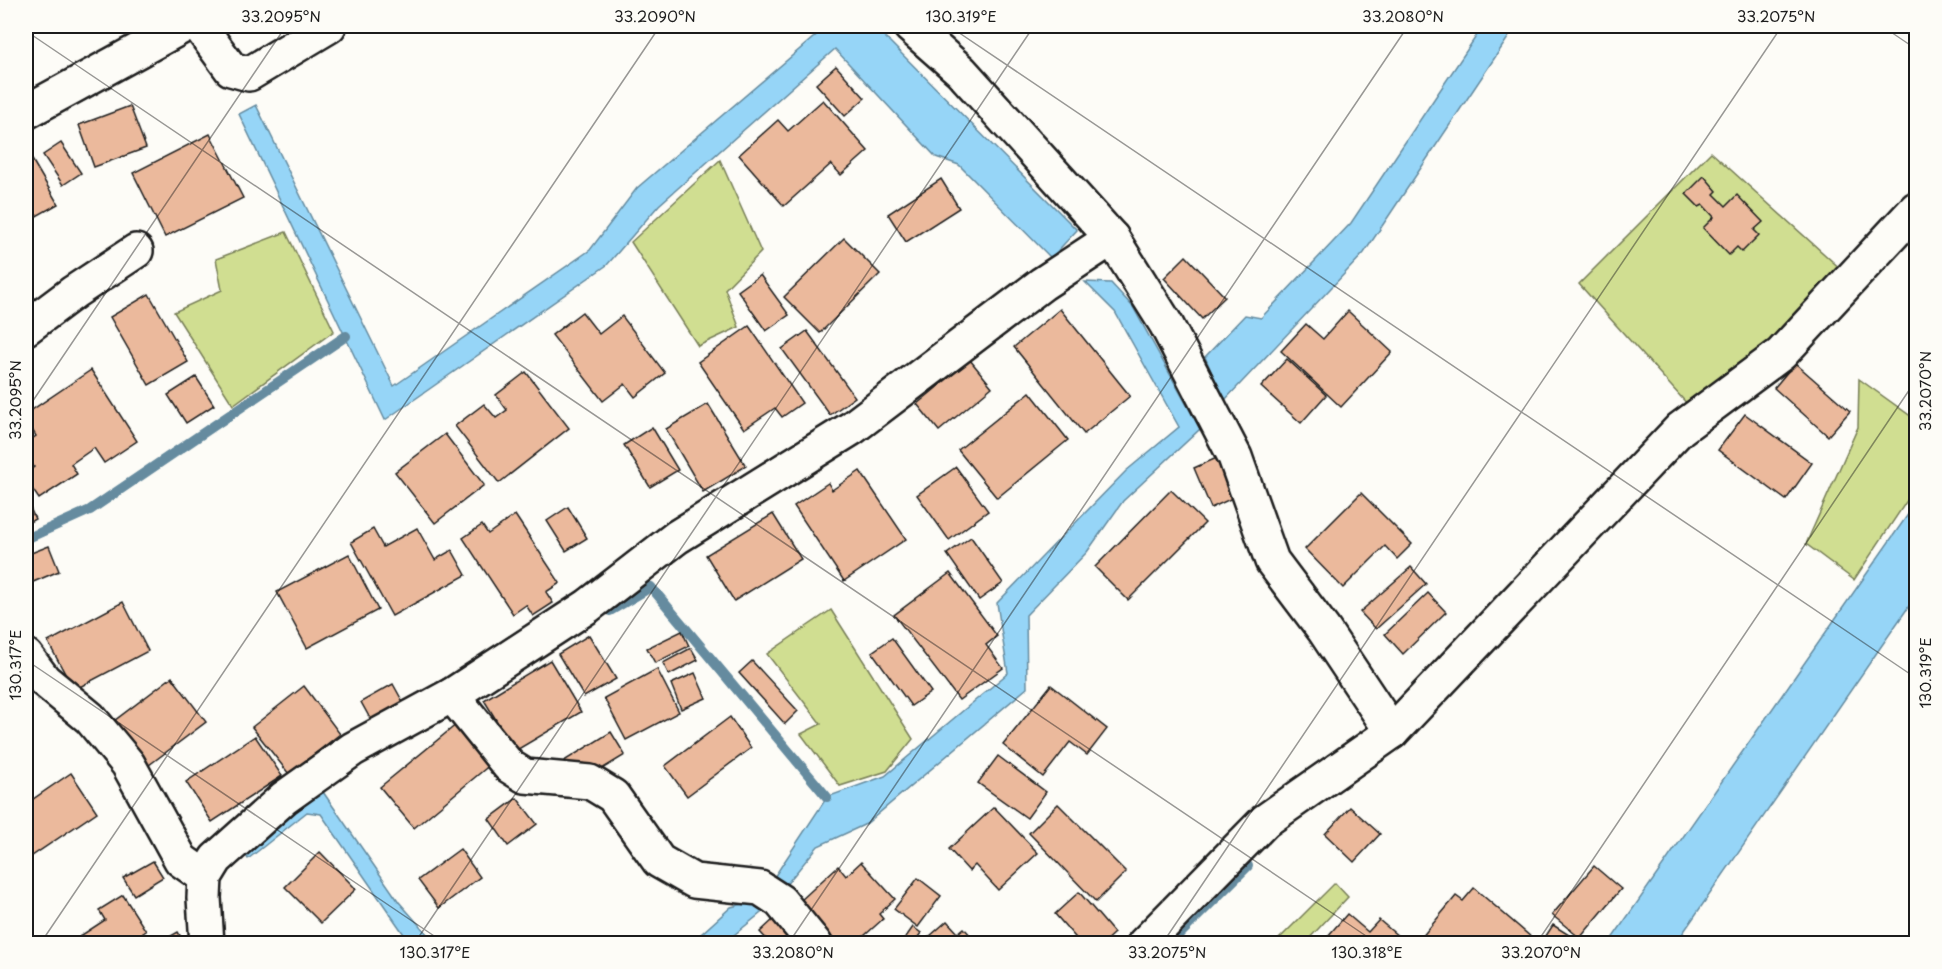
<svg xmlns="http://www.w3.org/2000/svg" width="1942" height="969" viewBox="0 0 1942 969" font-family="'Playpen Sans',sans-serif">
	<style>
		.green { fill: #d0de91; stroke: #767d56; stroke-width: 1.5 }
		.water { fill: #96d5f7; stroke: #658b9f; stroke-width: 1.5 }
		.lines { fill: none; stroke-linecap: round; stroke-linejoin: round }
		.stream { stroke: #658b9f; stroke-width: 10 }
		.building { fill: #ebb99c; stroke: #1c1c1c; stroke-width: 1.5 }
		.minor-casing { stroke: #1c1c1c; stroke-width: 38 }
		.minor { stroke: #fdfcf7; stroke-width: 33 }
		.ticks { fill: none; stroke: #1c1c1c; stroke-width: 1.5; stroke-opacity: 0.45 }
		.neatline { fill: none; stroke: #1c1c1c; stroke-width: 2 }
		.ticks-label { font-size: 15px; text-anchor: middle; fill: #1c1c1c }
	</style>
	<rect width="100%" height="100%" fill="#fdfcf7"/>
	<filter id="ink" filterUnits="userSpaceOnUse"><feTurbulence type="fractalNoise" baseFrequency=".0167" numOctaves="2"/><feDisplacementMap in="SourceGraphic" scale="12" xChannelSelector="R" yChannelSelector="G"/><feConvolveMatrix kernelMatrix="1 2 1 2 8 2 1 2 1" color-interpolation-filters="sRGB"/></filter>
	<g filter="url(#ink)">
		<g class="green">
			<polygon points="1711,152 1843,271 1775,341 1690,407 1579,284"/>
			<polygon points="720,160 761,252 725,289 739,327 698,346 631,242"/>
			<polygon points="286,232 334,331 233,405 174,312 222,290 216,259"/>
			<polygon points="1859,379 1916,420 1916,487 1854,580 1806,544 1858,427"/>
			<polygon points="831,610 913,739 887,771 840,786 801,734 821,724 767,654"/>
			<polygon points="1335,883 1348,897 1305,943 1275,943"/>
		</g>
		<g class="water">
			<polygon points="827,26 874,26 1077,230 1051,258 959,165 936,157 835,49 659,205 607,265 385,420 239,114 256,105 394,386 590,250 637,188"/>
			<polygon points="1483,26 1516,26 1364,253 1224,401 1205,357 1245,315 1261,318 1351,223"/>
			<polygon points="1085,282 1111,283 1133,307 1200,429 1123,501 1087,552 1026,615 1027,688 866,824 818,846 766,909 724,943 690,944 731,907 759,900 827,797 885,776 1008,673 997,603 1126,471 1179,427 1115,312"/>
			<polygon points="1916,503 1916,596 1676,943 1609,943"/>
			<polygon points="321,789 399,902 435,943 410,943 321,814 307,812 248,859 245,854"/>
		</g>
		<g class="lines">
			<g class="stream">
				<polyline points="26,539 90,510 346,336"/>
				<polyline points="610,611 651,587 827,797"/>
				<polyline points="1170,944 1248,866"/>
			</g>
		</g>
		<g class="building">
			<polygon points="836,66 865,98 845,116 816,84"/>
			<polygon points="823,100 868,151 841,175 831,164 784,206 739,155 778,120 788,131"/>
			<polygon points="130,106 146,148 94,167 79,125"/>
			<polygon points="210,134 243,198 165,237 133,173"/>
			<polygon points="61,143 81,173 63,185 43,155"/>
			<polygon points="31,158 58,204 26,222 26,161"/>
			<polygon points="1704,176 1717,191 1714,194 1726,206 1737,195 1763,222 1754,230 1759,235 1742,252 1737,247 1729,255 1703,228 1714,217 1703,205 1699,207 1686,194"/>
			<polygon points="941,179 959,208 906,242 888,214"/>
			<polygon points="844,238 880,274 820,333 784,297"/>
			<polygon points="1186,256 1225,297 1202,319 1164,278"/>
			<polygon points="760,275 789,315 766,331 738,291"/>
			<polygon points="149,294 188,362 149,385 110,317"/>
			<polygon points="1060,309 1130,396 1084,434 1014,347"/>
			<polygon points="1348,311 1392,352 1341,407 1281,351 1306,324 1323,339"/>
			<polygon points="582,312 599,334 622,316 665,373 635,397 625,384 603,401 552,335"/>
			<polygon points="749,326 802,403 782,417 775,408 744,429 698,362"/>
			<polygon points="807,331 855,397 830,415 782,349"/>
			<polygon points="1287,359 1326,395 1301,423 1261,387"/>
			<polygon points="970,360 992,387 939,431 917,404"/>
			<polygon points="1795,363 1850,411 1828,436 1774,388"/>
			<polygon points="91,370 137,441 104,463 94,448 71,464 77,474 39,499 26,480 26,473 34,467 26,454 26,443 36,436 26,420 26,414"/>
			<polygon points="526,372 569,428 499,483 455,426 484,404 496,418 507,410 496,395"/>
			<polygon points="196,377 214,405 186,423 168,395"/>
			<polygon points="1030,392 1068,440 997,498 958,450"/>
			<polygon points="708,404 746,466 703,492 666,429"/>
			<polygon points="1745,414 1812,463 1786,500 1718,450"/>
			<polygon points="652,427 678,470 650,487 624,445"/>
			<polygon points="445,434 484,485 435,523 395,472"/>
			<polygon points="1219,457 1237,496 1211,508 1194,468"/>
			<polygon points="956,467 988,511 949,540 917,495"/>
			<polygon points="860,471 906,539 844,581 794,506 828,483 832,490"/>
			<polygon points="1171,490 1205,523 1128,600 1095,567"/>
			<polygon points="1361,493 1412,544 1397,559 1385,546 1343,588 1305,549"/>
			<polygon points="26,499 35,519 26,524"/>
			<polygon points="568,507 587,538 566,551 547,521"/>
			<polygon points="773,514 801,559 734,601 706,555"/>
			<polygon points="515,515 560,583 546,592 553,603 533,616 526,605 513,614 463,538 482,525 488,534"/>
			<polygon points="417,528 435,560 452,550 466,575 392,616 351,542 373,529 383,547"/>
			<polygon points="971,537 1003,583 979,600 947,554"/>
			<polygon points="49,546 59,571 26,585 26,555"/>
			<polygon points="349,554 378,610 307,648 277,592"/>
			<polygon points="1411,567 1426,584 1376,629 1360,612"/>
			<polygon points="950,573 997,636 986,645 1003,668 959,700 894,615"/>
			<polygon points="1428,593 1446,612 1403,654 1385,634"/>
			<polygon points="123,602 148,651 74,690 48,642"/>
			<polygon points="682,631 689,646 655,663 647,648"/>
			<polygon points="589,635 616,679 584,697 558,654"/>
			<polygon points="892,638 931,692 911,706 872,652"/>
			<polygon points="691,648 698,660 669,675 663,663"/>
			<polygon points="550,660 581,712 515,751 484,700"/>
			<polygon points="752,661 798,711 785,724 739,673"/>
			<polygon points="657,669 679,712 626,740 604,698"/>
			<polygon points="695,673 706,698 681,709 671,684"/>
			<polygon points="172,677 206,722 149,765 114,721"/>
			<polygon points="393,684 404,704 372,722 361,702"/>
			<polygon points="1051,685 1107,729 1087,755 1070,742 1043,777 1003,745"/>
			<polygon points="304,686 340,734 289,774 252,727"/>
			<polygon points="730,717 751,748 687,796 665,766"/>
			<polygon points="457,724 491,764 414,828 380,787"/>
			<polygon points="611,732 625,755 597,772 564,761"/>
			<polygon points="255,736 282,776 212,822 186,782"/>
			<polygon points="998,756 1046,792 1027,818 978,783"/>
			<polygon points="71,773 97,812 26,860 26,804"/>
			<polygon points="517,798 537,824 508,846 489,819"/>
			<polygon points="1058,804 1126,872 1096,902 1029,833"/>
			<polygon points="994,807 1038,853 998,890 975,865 969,871 949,849"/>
			<polygon points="1350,807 1380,834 1354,862 1325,834"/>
			<polygon points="460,849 480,877 439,908 418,880"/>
			<polygon points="320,852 356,889 321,923 285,887"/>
			<polygon points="153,861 163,877 134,895 123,878"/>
			<polygon points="861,862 895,899 879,914 883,919 855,944 838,944 800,901 838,866 846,876"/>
			<polygon points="1594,866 1621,889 1580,938 1552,915"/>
			<polygon points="918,878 941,896 918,927 894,909"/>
			<polygon points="1474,888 1539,944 1416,944 1456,896 1463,901"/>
			<polygon points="1079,892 1114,933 1102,944 1081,944 1055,914"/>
			<polygon points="123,895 146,931 127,944 68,944 105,920 99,910"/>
			<polygon points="1347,914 1368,932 1379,920 1405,942 1321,944"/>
			<polygon points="774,919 797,944 771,944 760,932"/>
			<polygon points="947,921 958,933 964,928 978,944 921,944"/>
			<polygon points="1553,925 1569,935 1564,944 1542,942"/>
			<polygon points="913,927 921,933 913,944 901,944"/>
			<polygon points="178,932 185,944 157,944"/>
		</g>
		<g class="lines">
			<defs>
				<g id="minor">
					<polyline points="198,26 201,28 231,69 249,74 329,26"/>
					<polyline points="910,26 961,71 1112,238 1166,324 1235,457 1272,561 1324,630 1392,732"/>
					<polyline points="26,112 183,26"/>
					<polyline points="26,328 74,292 136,251"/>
					<polyline points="26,656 44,680 90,718 128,764 181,860 205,877"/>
					<polyline points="452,695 509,766 525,776 590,782 613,796 659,861 694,881 760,888 780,901 815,944"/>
					<polyline points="207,944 204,898 205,877 216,859 284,798 353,749 452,695 588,606 677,537 852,428 1042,284 1112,238"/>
					<polyline points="1144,944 1265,821 1392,732 1680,429 1781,354 1916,209"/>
				</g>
			</defs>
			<use href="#minor" class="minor-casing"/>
			<use href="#minor" class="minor"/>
		</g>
	</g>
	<path class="ticks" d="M949 26 1916 678M1882 26 1916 49M26 31 1378 944M26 411 286 26M26 660 446 944M40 944 660 26M414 944 1034 26M788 944 1408 26M1162 944 1782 26M1536 944 1916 380M1910 944 1916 934"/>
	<rect width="1942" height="969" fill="none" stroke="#fdfcf7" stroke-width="66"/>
	<rect x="33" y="33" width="1876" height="903" class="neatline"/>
	<g class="ticks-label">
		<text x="281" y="22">33.2095°N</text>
		<text x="655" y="22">33.2090°N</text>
		<text x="961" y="22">130.319°E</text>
		<text x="1403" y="22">33.2080°N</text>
		<text x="1776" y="22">33.2075°N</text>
		<text transform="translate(1926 391) rotate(-90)" y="5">33.2070°N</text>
		<text transform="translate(16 400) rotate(-90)" y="5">33.2095°N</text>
		<text transform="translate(16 665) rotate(-90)" y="5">130.317°E</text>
		<text transform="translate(1926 673) rotate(-90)" y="5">130.319°E</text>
		<text x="435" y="958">130.317°E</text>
		<text x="793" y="958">33.2080°N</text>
		<text x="1167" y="958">33.2075°N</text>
		<text x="1367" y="958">130.318°E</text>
		<text x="1541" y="958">33.2070°N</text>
	</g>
</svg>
